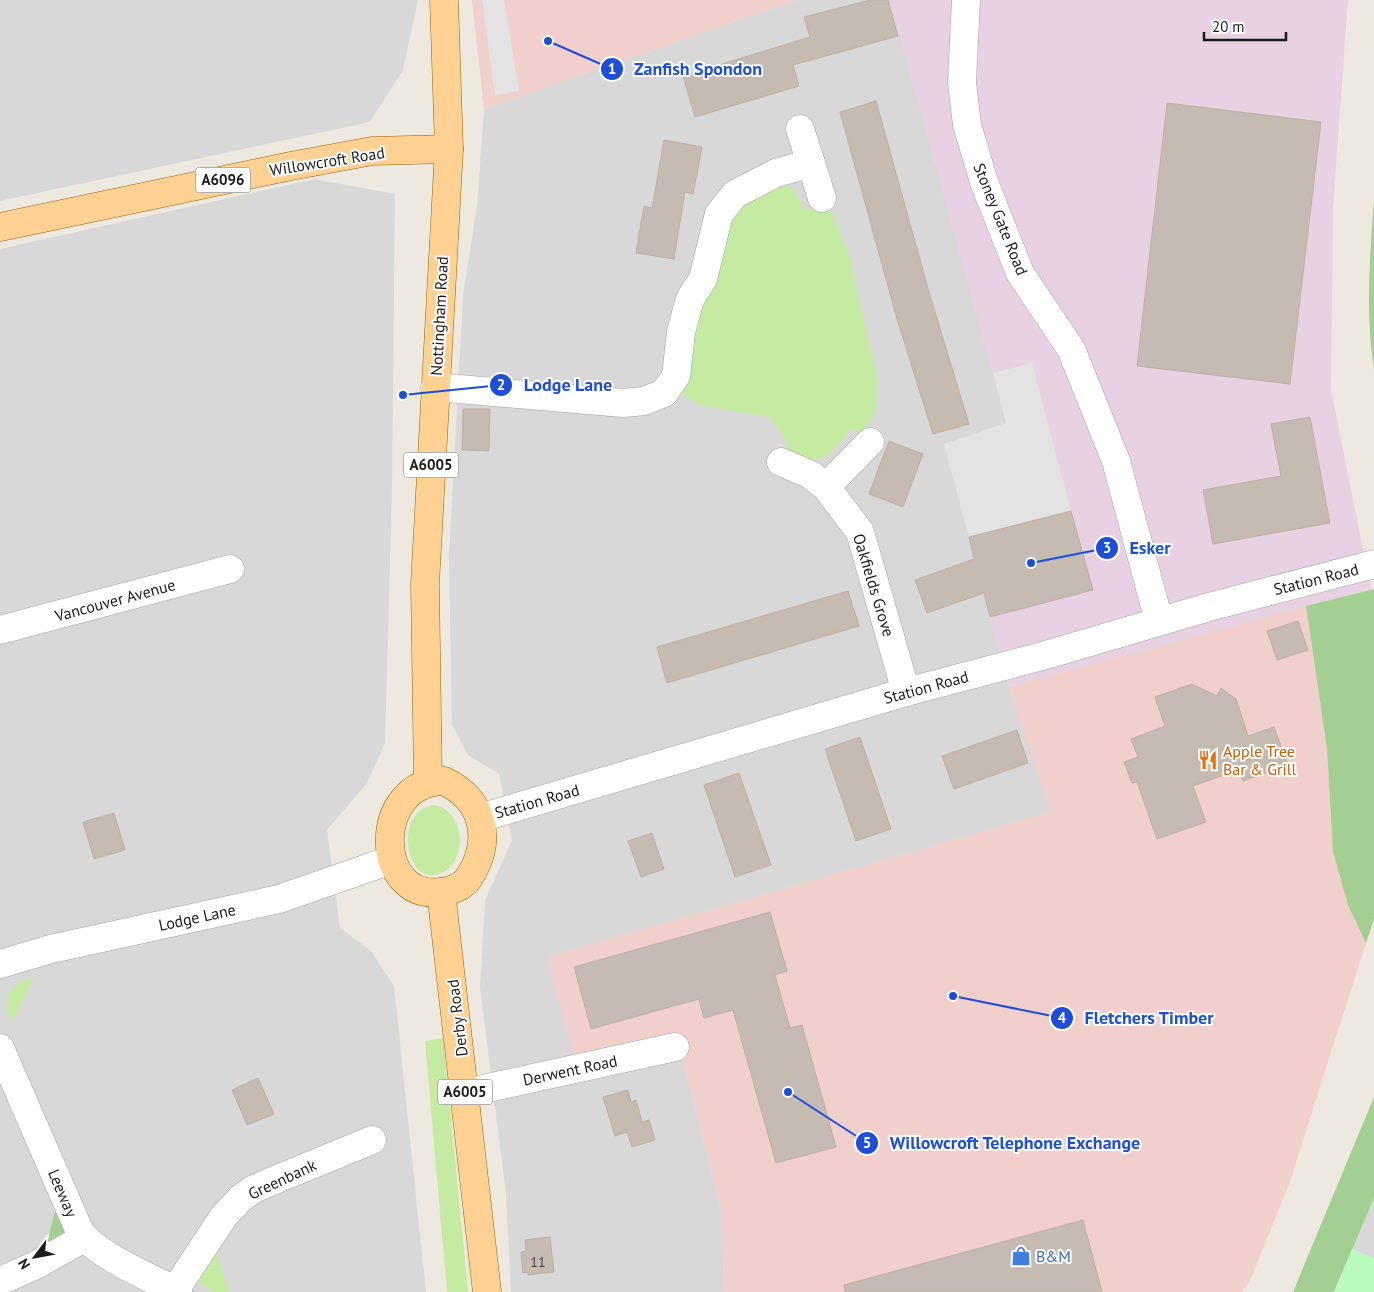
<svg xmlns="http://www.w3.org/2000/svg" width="1374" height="1292" viewBox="0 0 1374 1292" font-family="'PT Sans',sans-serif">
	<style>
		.residential { fill: #d9d8d8 }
		.commercial { fill: #f0cfcd }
		.industrial { fill: #e7d1e2 }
		.grass { fill: #c5eba2 }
		.forest { fill: #a3cf92 }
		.park { fill: #b9fbbf }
		.parking { fill: #e3e3e3 }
		.building { fill: #c5bbb3; stroke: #bfafa2 }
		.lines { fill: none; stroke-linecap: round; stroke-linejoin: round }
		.minor-casing { stroke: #a2a2a2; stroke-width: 29 }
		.major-casing { stroke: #926400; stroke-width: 29 }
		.minor { stroke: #fff; stroke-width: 28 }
		.major { stroke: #ffd293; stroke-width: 28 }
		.labels { text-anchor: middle; stroke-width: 4; stroke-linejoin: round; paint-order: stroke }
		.number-label { font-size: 14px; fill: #464341 }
		.shield { fill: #fff; stroke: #5f5f5f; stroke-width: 1 }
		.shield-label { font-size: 15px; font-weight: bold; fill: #1b1b1b }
		.street-label { font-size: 16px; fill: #1b1b1b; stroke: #fff }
		.food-label { font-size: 16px; fill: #c56008; stroke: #fff; text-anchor: start }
		.shop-label { font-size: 16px; fill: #366cbe; stroke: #fff; text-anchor: start }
		.leader { fill: none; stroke: #1d4ed8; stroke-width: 2 }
		.callout-dot { fill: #1d4ed8; stroke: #fff; stroke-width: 2 }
		.mark-label { font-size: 15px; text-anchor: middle; font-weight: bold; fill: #fff }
		.callout-label { font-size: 18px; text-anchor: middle; font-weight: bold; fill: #1d4ed8; stroke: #fff; stroke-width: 4; stroke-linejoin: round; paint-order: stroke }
	</style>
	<rect width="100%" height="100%" fill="#ede9e0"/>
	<g class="residential">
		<polygon points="0,0 418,0 403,70 370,122 0,201"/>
		<polygon points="796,0 890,0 1007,423 944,444 1009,687 1052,812 547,957 676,1034 722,1213 724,1292 511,1292 506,1194 480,987 485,901 512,840 499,774 468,755 452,725 449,556 463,296 477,206 484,109"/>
		<polygon points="314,179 395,194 392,487 385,743 367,783 327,830 340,928 371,951 394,986 426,1292 0,1292 0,249"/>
		<polygon points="1374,1198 1374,1259 1352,1249"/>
	</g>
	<g class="commercial">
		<polygon points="472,0 796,0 484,109"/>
		<polygon points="1306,606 1327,749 1333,852 1348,905 1366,943 1289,1184 1250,1281 1242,1292 724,1292 722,1213 676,1035 574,1057 547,957 1051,812 1009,687"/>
	</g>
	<polygon class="industrial" points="890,0 1348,0 1333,209 1331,390 1371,589 1009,687 944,444 1006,423"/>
	<g class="grass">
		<path d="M786 185 795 191 803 210 823 206 832 214 848 252 877 377 876 410 865 430 859 433 852 428C832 452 824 470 791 453L781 432 768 417 698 405 681 394 690 371 692 329 730 220 745 200 770 187Z"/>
		<path d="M435 805C470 813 467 874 432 875 403 876 396 808 435 805Z"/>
		<path d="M34 977 12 1022C0 996 9 985 34 977Z"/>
		<polygon points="443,1038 468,1292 447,1292 425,1041"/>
		<polygon points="214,1247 229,1292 215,1292 198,1282 197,1279"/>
	</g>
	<g class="forest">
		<path d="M1374 198V370C1365 313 1370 255 1374 198Z"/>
		<polygon points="1374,589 1374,919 1366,943 1348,905 1333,852 1327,749 1306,606"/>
		<polygon points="1374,1097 1374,1198 1334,1292 1293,1292"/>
		<polygon points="57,1204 68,1234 46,1245"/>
	</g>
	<polygon class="park" points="1352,1249 1374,1259 1374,1292 1334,1292"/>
	<g class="parking">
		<polygon points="482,0 504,0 519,91 495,95"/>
		<polygon points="1032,363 1071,511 969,537 944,444 1006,423 993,373"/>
	</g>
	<g class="building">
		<polygon points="870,0 888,0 898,36 793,65 799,86 695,117 683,76 810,37 804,17"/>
		<polygon points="876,101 929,292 969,424 933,434 897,319 840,112"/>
		<polygon points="1167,103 1321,122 1290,384 1137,366"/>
		<polygon points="664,140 702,147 693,194 685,192 674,259 636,253 644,206 652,208"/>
		<polygon points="463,409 490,409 489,451 462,450"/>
		<polygon points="1310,417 1330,523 1213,544 1203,490 1281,476 1271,424"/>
		<polygon points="889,441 923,454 903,507 869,494"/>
		<polygon points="1071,511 1093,590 990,617 984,593 927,613 915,580 974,559 969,537"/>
		<polygon points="848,591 859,626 667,683 657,647"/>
		<polygon points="1298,621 1308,650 1277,660 1267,631"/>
		<polygon points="1192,684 1217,696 1221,688 1236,699 1248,736 1274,727 1288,765 1243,781 1238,770 1193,786 1206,822 1157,839 1137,782 1132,783 1124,762 1138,757 1131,739 1165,726 1155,697"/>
		<polygon points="1017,730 1028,763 954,789 942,756"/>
		<polygon points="860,737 891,829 856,841 825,749"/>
		<polygon points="739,773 771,865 735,877 704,785"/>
		<polygon points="114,813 125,850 94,859 83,822"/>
		<polygon points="652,833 664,869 641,877 628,841"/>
		<polygon points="770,912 787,971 775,975 790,1028 802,1025 836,1147 776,1163 733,1010 704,1018 699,999 591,1029 574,967"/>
		<polygon points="258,1078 274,1114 247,1125 232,1090"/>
		<polygon points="628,1090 631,1102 636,1100 642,1122 649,1120 655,1140 632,1147 627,1132 615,1136 603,1097"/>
		<polygon points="1083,1220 1102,1292 845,1292 844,1285"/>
		<polygon points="550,1237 554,1272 528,1275 528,1272 523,1273 521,1252 526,1251 525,1240"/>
	</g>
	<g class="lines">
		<defs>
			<g id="minor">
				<polyline points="966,0 962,82 967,125 984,182 1020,273 1071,349 1116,461 1159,621"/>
				<polyline points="800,129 822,198"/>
				<polyline points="435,387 623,403 644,401 664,393 676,376 681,332 690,299 703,279 719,214 735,194 776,173 811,163"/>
				<polyline points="781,462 811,475 826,487 860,532 906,692"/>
				<polyline points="826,487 870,442"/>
				<polyline points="0,630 230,569"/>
				<polyline points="480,818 906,692 1046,655 1209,607 1374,564"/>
				<polyline points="0,964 51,949 279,899 391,860"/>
				<path d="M0 1048 80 1232C98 1256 151 1278 178 1292"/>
				<polyline points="465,1093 675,1047"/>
				<polyline points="0,1281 36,1265 84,1238"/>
				<polyline points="175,1290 224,1216 241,1198 254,1189 282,1177 372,1140"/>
			</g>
			<g id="major">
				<polyline points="0,227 291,166 372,151 449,149"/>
				<path d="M444 781C485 800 493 842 468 879 462 887 451 891 442 892 373 902 371 782 444 781Z"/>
				<polyline points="428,782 425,584 449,149 444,0"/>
				<polyline points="441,892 487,1292"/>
			</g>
		</defs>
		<use href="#minor" class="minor-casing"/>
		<use href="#major" class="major-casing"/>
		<use href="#minor" class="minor"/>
		<use href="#major" class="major"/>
	</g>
	<defs>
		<symbol id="restaurant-bare" viewBox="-9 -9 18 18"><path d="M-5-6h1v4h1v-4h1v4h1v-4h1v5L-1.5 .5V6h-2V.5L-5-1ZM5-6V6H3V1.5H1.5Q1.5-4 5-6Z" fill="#e8710a" stroke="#fff" stroke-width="2.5" paint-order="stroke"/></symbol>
		<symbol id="shop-bare" viewBox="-9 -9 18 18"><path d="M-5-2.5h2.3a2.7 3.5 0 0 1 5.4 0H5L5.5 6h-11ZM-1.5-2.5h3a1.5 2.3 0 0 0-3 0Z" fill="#3f7fe0" stroke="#fff" stroke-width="2.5" paint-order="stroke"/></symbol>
	</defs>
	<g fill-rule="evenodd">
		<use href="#restaurant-bare" x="1194" y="746" width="28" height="28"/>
		<use href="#shop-bare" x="1007" y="1242" width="28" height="28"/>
	</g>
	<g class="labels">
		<g class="number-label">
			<text x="538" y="1267">11</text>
		</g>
		<g class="shield">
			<rect x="195.5" y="167.5" width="55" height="25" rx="4"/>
			<rect x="403.5" y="452.5" width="55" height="25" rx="4"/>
			<rect x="437.5" y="1079.5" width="55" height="25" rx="4"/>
		</g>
		<g class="shield-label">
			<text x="223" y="185">A6096</text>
			<text x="431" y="470">A6005</text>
			<text x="465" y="1097">A6005</text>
		</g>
		<g class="street-label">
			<text transform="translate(327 161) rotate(-9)" y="6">Willowcroft Road</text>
			<text transform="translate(1001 219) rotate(68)" y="6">Stoney Gate Road</text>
			<text transform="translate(439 316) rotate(-87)" y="6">Nottingham Road</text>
			<text transform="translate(1316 579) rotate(-14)" y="6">Station Road</text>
			<text transform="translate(874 585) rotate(73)" y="6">Oakfields Grove</text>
			<text transform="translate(115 600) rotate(-15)" y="6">Vancouver Avenue</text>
			<text transform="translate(926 687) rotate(-15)" y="6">Station Road</text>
			<text transform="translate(537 801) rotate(-16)" y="6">Station Road</text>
			<text transform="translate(197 917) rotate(-12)" y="6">Lodge Lane</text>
			<text transform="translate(457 1018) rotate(-97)" y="6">Derby Road</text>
			<text transform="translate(570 1070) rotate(-12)" y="6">Derwent Road</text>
			<text transform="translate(282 1179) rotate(-25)" y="6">Greenbank</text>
			<text transform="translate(63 1193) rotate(67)" y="6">Leeway</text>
		</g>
		<g class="food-label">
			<text x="1223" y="757">Apple Tree<tspan x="1223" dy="18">Bar &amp; Grill</tspan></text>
		</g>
		<g class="shop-label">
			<text x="1036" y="1262">B&amp;M</text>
		</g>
	</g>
	<path class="leader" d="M548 41L612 69M403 395L501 385M1031 563L1107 548M953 996L1062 1018M788 1092L867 1143"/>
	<g class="callout-dot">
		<circle cx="548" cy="41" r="5"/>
		<circle cx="403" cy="395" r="5"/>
		<circle cx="1031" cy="563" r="5"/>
		<circle cx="953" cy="996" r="5"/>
		<circle cx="788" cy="1092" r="5"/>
		<circle cx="612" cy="69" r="12"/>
		<circle cx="501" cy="385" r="12"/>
		<circle cx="1107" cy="548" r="12"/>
		<circle cx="1062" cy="1018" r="12"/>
		<circle cx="867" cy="1143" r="12"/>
	</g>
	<g class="mark-label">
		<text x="612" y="74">1</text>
		<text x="501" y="390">2</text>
		<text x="1107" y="553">3</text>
		<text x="1062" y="1023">4</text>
		<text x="867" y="1148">5</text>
	</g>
	<g class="callout-label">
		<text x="698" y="75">Zanfish Spondon</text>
		<text x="568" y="391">Lodge Lane</text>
		<text x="1150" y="554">Esker</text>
		<text x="1149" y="1024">Fletchers Timber</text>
		<text x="1015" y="1149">Willowcroft Telephone Exchange</text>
	</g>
	<g transform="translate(35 1257) rotate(238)" stroke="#ffffff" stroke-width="4" paint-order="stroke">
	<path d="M0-4L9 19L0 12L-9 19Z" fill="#1b1b1b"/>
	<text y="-8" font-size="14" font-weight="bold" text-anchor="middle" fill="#1b1b1b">N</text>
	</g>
	<path d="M1204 32v8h82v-8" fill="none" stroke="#1b1b1b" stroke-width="2.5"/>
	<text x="1212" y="32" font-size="15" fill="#1b1b1b" stroke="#ffffff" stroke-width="4" paint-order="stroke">20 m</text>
</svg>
